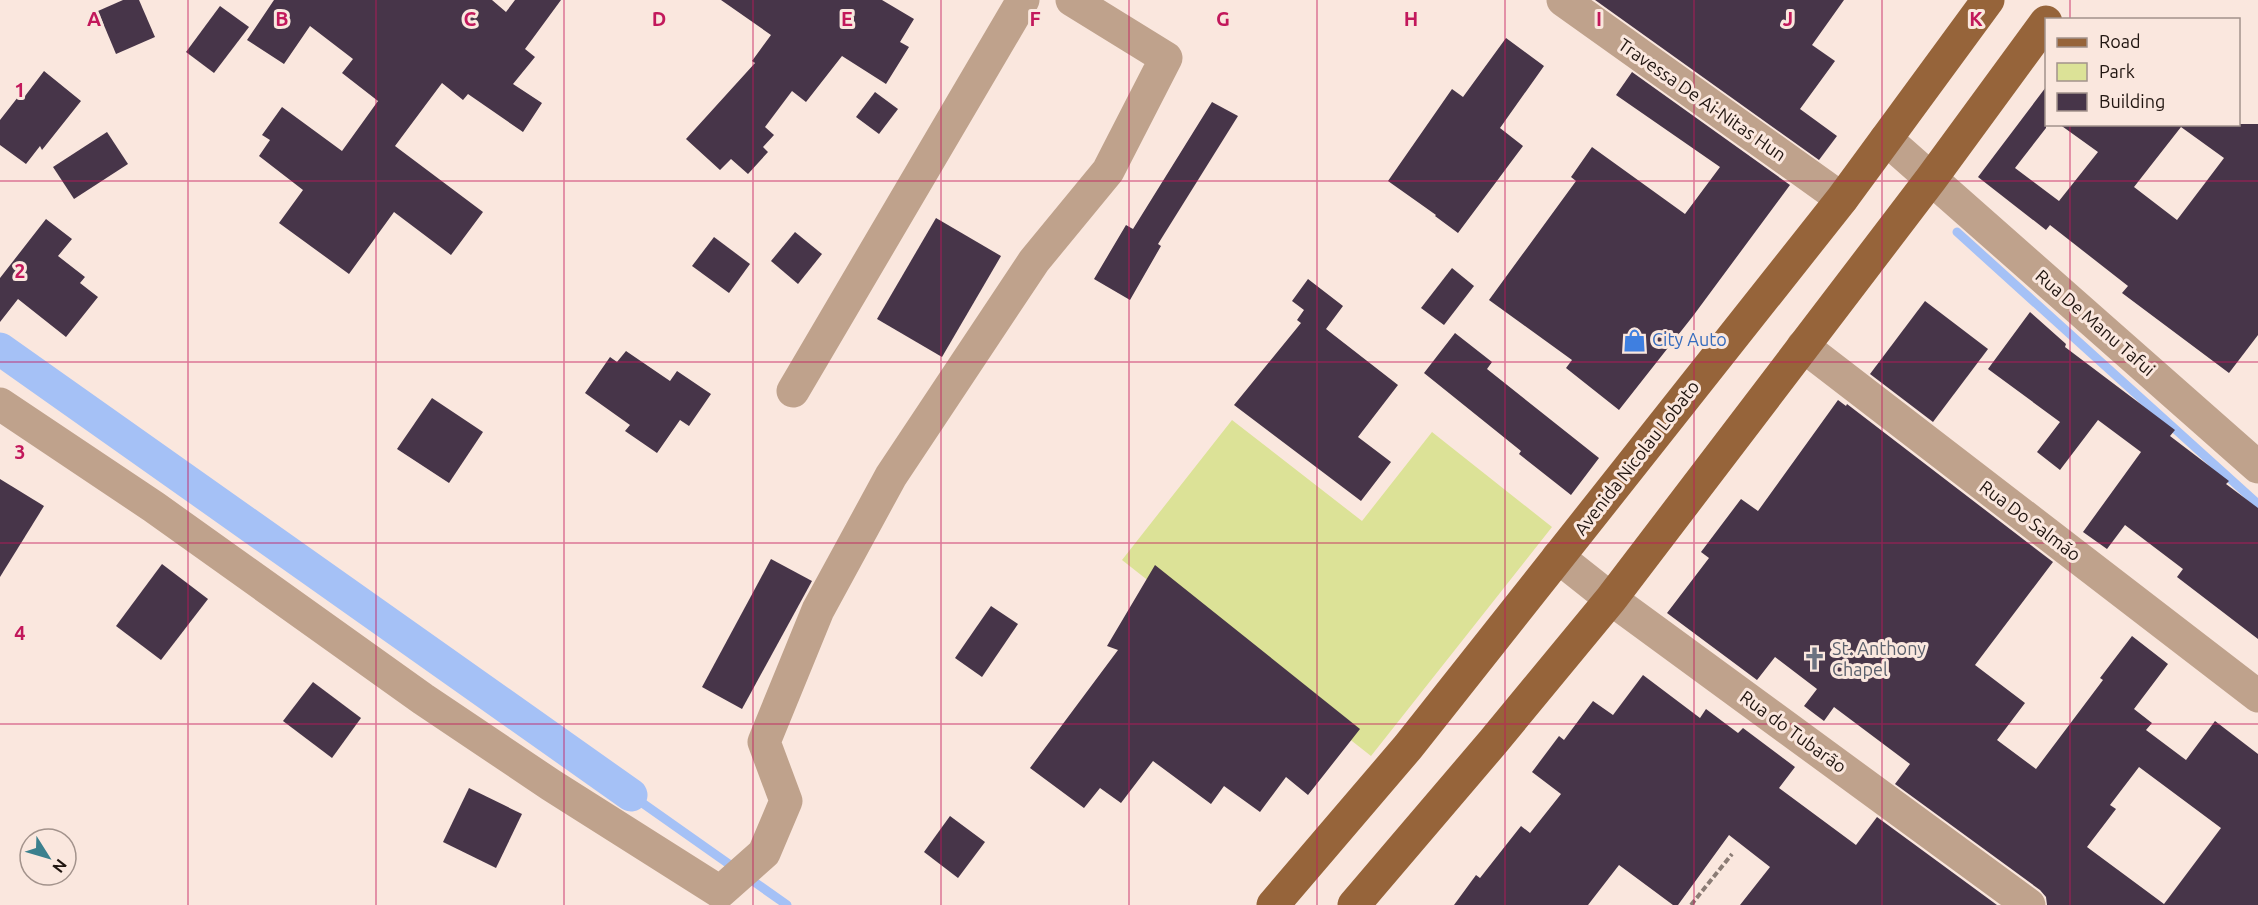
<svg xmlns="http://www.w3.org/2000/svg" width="2258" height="905" viewBox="0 0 2258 905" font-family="Ubuntu,sans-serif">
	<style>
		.green { fill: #dce297 }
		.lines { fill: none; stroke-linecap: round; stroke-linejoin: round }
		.stream { stroke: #a5c1f6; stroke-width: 9 }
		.canal { stroke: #a5c1f6; stroke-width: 33 }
		.building { fill: #473549; fill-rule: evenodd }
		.path { stroke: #8b7c75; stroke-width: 4; stroke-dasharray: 6 3; stroke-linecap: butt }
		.minor { stroke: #bfa28c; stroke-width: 33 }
		.major { stroke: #96643a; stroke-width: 33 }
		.grid { fill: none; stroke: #c2185b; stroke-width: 1.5; stroke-opacity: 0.55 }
		.labels { text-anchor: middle; stroke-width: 6; stroke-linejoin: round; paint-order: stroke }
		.street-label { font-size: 18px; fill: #201510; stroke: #fae7de }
		.shop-label { font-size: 18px; fill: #366cbe; stroke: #fae7de; text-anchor: start }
		.worship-label { font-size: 18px; fill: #5b616d; stroke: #fae7de; text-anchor: start }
		.grid-label { font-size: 20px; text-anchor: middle; font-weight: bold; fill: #c2185b; stroke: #fae7de; stroke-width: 6; stroke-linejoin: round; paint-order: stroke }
	</style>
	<rect width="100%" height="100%" fill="#fae7de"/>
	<polygon class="green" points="1232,420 1362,521 1432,432 1552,527 1371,756 1122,560"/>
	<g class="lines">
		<g class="stream">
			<polyline points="1957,232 2258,504"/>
			<polyline points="631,795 787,905"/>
		</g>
		<polyline class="canal" points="0,349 631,795"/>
	</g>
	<g class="building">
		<polygon points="123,0 139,0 155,37 116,54 98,11"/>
		<polygon points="274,0 492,0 506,12 515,0 561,0 525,49 535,57 513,84 542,103 523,132 468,94 463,100 442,83 395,146 483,212 451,255 394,212 349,274 279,223 303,190 259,156 270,140 262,135 282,107 342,151 378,101 342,73 353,59 310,26 284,64 247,40"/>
		<polygon points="721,0 882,0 914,19 900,42 909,47 886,84 842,56 806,102 792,91 765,127 774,135 763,147 768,152 748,174 731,159 720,170 686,139 755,63 752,61 771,35"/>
		<polygon points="1595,0 1844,0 1812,45 1835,61 1800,109 1837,136 1819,160"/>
		<polygon points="220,6 249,27 214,73 186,52"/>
		<polygon points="1506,38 1544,66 1500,128 1523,146 1458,233 1435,216 1436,215 1388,181 1452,89 1463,97"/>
		<polygon points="44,71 81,101 42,150 40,146 26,164 0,145 0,120 18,97 22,100"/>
		<polygon points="1632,72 1790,185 1693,316 1619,410 1566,368 1572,360 1489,300 1576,181 1571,177 1592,147 1685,214 1720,167 1616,95"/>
		<path d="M2046 87V128L2015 168 2059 201 2098 152 2059 124H2258V335L2229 373 2122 293 2128 286 2050 225 2046 230 1978 177ZM2181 127 2224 158 2177 220 2134 187Z"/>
		<polygon points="875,92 898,109 879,134 856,117"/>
		<polygon points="1212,102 1238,116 1158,244 1161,246 1130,300 1094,279 1126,225 1133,229"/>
		<polygon points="107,132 128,164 74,199 53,167"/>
		<polygon points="936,218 1001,256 942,357 877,319"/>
		<polygon points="46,219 72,239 58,256 85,277 80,283 98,297 66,337 18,299 0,322 0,278"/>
		<polygon points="795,232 822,254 798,284 771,261"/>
		<polygon points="714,237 750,264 729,293 692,266"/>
		<polygon points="1452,268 1474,286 1444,325 1421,308"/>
		<polygon points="1308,279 1343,306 1326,329 1398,385 1358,437 1391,462 1361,501 1234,405 1301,323 1297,320 1304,310 1292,301"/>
		<polygon points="1925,301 1988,349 1933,422 1870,374"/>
		<polygon points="2030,312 2066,344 2065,347 2175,430 2170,436 2229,481 2226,484 2258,508 2258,639 2177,577 2183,569 2125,525 2107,549 2083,532 2141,452 2098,420 2060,470 2037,452 2060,422 1988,369"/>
		<polygon points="1455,333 1492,362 1487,369 1599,458 1571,495 1519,454 1521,451 1424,373"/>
		<polygon points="626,351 670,381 677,371 711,394 689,426 680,420 657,453 625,431 630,425 585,393 610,357 617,362"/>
		<polygon points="432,398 483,432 449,483 397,449"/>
		<path d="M1838 400 1846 406 1847 404 2053 562 1975 665 2025 703 1997 740 2036 769 2103 680 2100 678 2132 636 2168 664 2134 709 2152 723 2146 730 2186 760 2215 721 2258 754V905H2047L2046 897 2040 890 1895 784 1910 764 1834 707 1824 721 1804 706 1817 689 1775 657 1757 680 1667 613 1709 558 1701 552 1741 499 1758 511ZM2139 767 2221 828 2164 904 2087 847 2116 809 2110 805Z"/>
		<polygon points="0,479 44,506 0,577"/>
		<polygon points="771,559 812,581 742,709 702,687"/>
		<polygon points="162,564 208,599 161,660 116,626"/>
		<polygon points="1155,565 1360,729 1308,795 1286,777 1260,812 1224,786 1211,804 1153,761 1121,803 1100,788 1084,808 1030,768 1118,650 1107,646"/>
		<polygon points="991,606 1018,624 982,677 955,658"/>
		<polygon points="1643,675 1700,718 1706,709 1738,733 1743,728 1795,767 1779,788 1856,845 1877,817 1997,905 1740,905 1770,867 1729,835 1678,905 1673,905 1619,865 1588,905 1454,905 1476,875 1480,878 1521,826 1530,833 1561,794 1532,772 1559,736 1564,740 1593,701 1613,715"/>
		<polygon points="313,682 361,718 332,758 283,721"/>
		<polygon points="469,788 522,814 496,868 443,842"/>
		<polygon points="950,816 985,842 958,878 924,852"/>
	</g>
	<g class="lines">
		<polyline class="path" points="1691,905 1732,854"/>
		<g class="minor">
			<polyline points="1563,0 1842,199"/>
			<polyline points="1886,139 2258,467"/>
			<polyline points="1803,346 2258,696"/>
			<polyline points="793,391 1023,0"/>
			<polyline points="0,404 154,507 423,699 551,785 720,892 764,853 786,801 764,742 818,610 891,476 1034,261 1108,171 1166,58 1072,0"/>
			<polyline points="1558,557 1611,599 2029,905"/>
		</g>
		<g class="major">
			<polyline points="1273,905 1408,747 1842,199 1988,0"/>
			<polyline points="1354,905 1493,742 1611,599 1931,179 2046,22"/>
		</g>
	</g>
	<path class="grid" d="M188 0V905M376 0V905M564 0V905M753 0V905M941 0V905M1129 0V905M1317 0V905M1505 0V905M1694 0V905M1882 0V905M2070 0V20M2070 124V905M0 181H2258M0 362H2258M0 543H2258M0 724H2258"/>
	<defs>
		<symbol id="shop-bare" viewBox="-9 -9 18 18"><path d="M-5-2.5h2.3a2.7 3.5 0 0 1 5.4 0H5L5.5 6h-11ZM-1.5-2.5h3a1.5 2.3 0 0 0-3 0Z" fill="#3f7fe0" stroke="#fae7de" stroke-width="2.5" paint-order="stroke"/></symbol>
		<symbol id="church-bare" viewBox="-9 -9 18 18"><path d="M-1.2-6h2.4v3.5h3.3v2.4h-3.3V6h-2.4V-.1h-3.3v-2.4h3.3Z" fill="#6b7280" stroke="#fae7de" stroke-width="2.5" paint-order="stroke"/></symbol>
	</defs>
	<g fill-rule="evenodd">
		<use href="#shop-bare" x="1618" y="324" width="33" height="33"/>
		<use href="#church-bare" x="1798" y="642" width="33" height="33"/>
	</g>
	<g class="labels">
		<g class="street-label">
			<text transform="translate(1702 100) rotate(35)" y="6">Travessa De Ai-Nitas Hun</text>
			<text transform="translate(2095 323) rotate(41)" y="6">Rua De Manu Tafui</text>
			<text transform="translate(1637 458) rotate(-52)" y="6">Avenida Nicolau Lobato</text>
			<text transform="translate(2030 521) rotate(37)" y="6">Rua Do Salmão</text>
			<text transform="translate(1793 732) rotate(36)" y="6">Rua do Tubarão</text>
		</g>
		<g class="shop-label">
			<text x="1652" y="346">City Auto</text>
		</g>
		<g class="worship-label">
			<text x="1832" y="655">St. Anthony<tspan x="1832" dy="21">Chapel</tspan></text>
		</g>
	</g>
	<g class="grid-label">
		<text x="94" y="26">A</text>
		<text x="282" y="26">B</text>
		<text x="470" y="26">C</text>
		<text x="659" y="26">D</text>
		<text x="847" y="26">E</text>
		<text x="1035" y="26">F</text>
		<text x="1223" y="26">G</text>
		<text x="1411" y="26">H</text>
		<text x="1599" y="26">I</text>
		<text x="1788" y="26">J</text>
		<text x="1976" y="26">K</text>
		<text x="20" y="97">1</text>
		<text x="20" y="278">2</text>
		<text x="20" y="459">3</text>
		<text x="20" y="640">4</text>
	</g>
	<rect x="2045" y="18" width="195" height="108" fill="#fae7de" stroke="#a3938c" stroke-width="1.5"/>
	<rect x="2057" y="38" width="30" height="9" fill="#96643a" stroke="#a3938c" stroke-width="1.5"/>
	<text x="2099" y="48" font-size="18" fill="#201510">Road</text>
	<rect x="2057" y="63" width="30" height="18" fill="#dce297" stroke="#a3938c" stroke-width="1.5"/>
	<text x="2099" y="78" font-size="18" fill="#201510">Park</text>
	<rect x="2057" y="93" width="30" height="18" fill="#473549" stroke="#a3938c" stroke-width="1.5"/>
	<text x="2099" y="108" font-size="18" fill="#201510">Building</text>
	<g transform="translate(48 857) rotate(127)"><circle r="28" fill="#fae7de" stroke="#a3938c" stroke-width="1.5"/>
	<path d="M0-4.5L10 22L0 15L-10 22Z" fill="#3b808e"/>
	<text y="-9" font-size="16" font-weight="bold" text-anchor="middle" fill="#201510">N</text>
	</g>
</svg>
